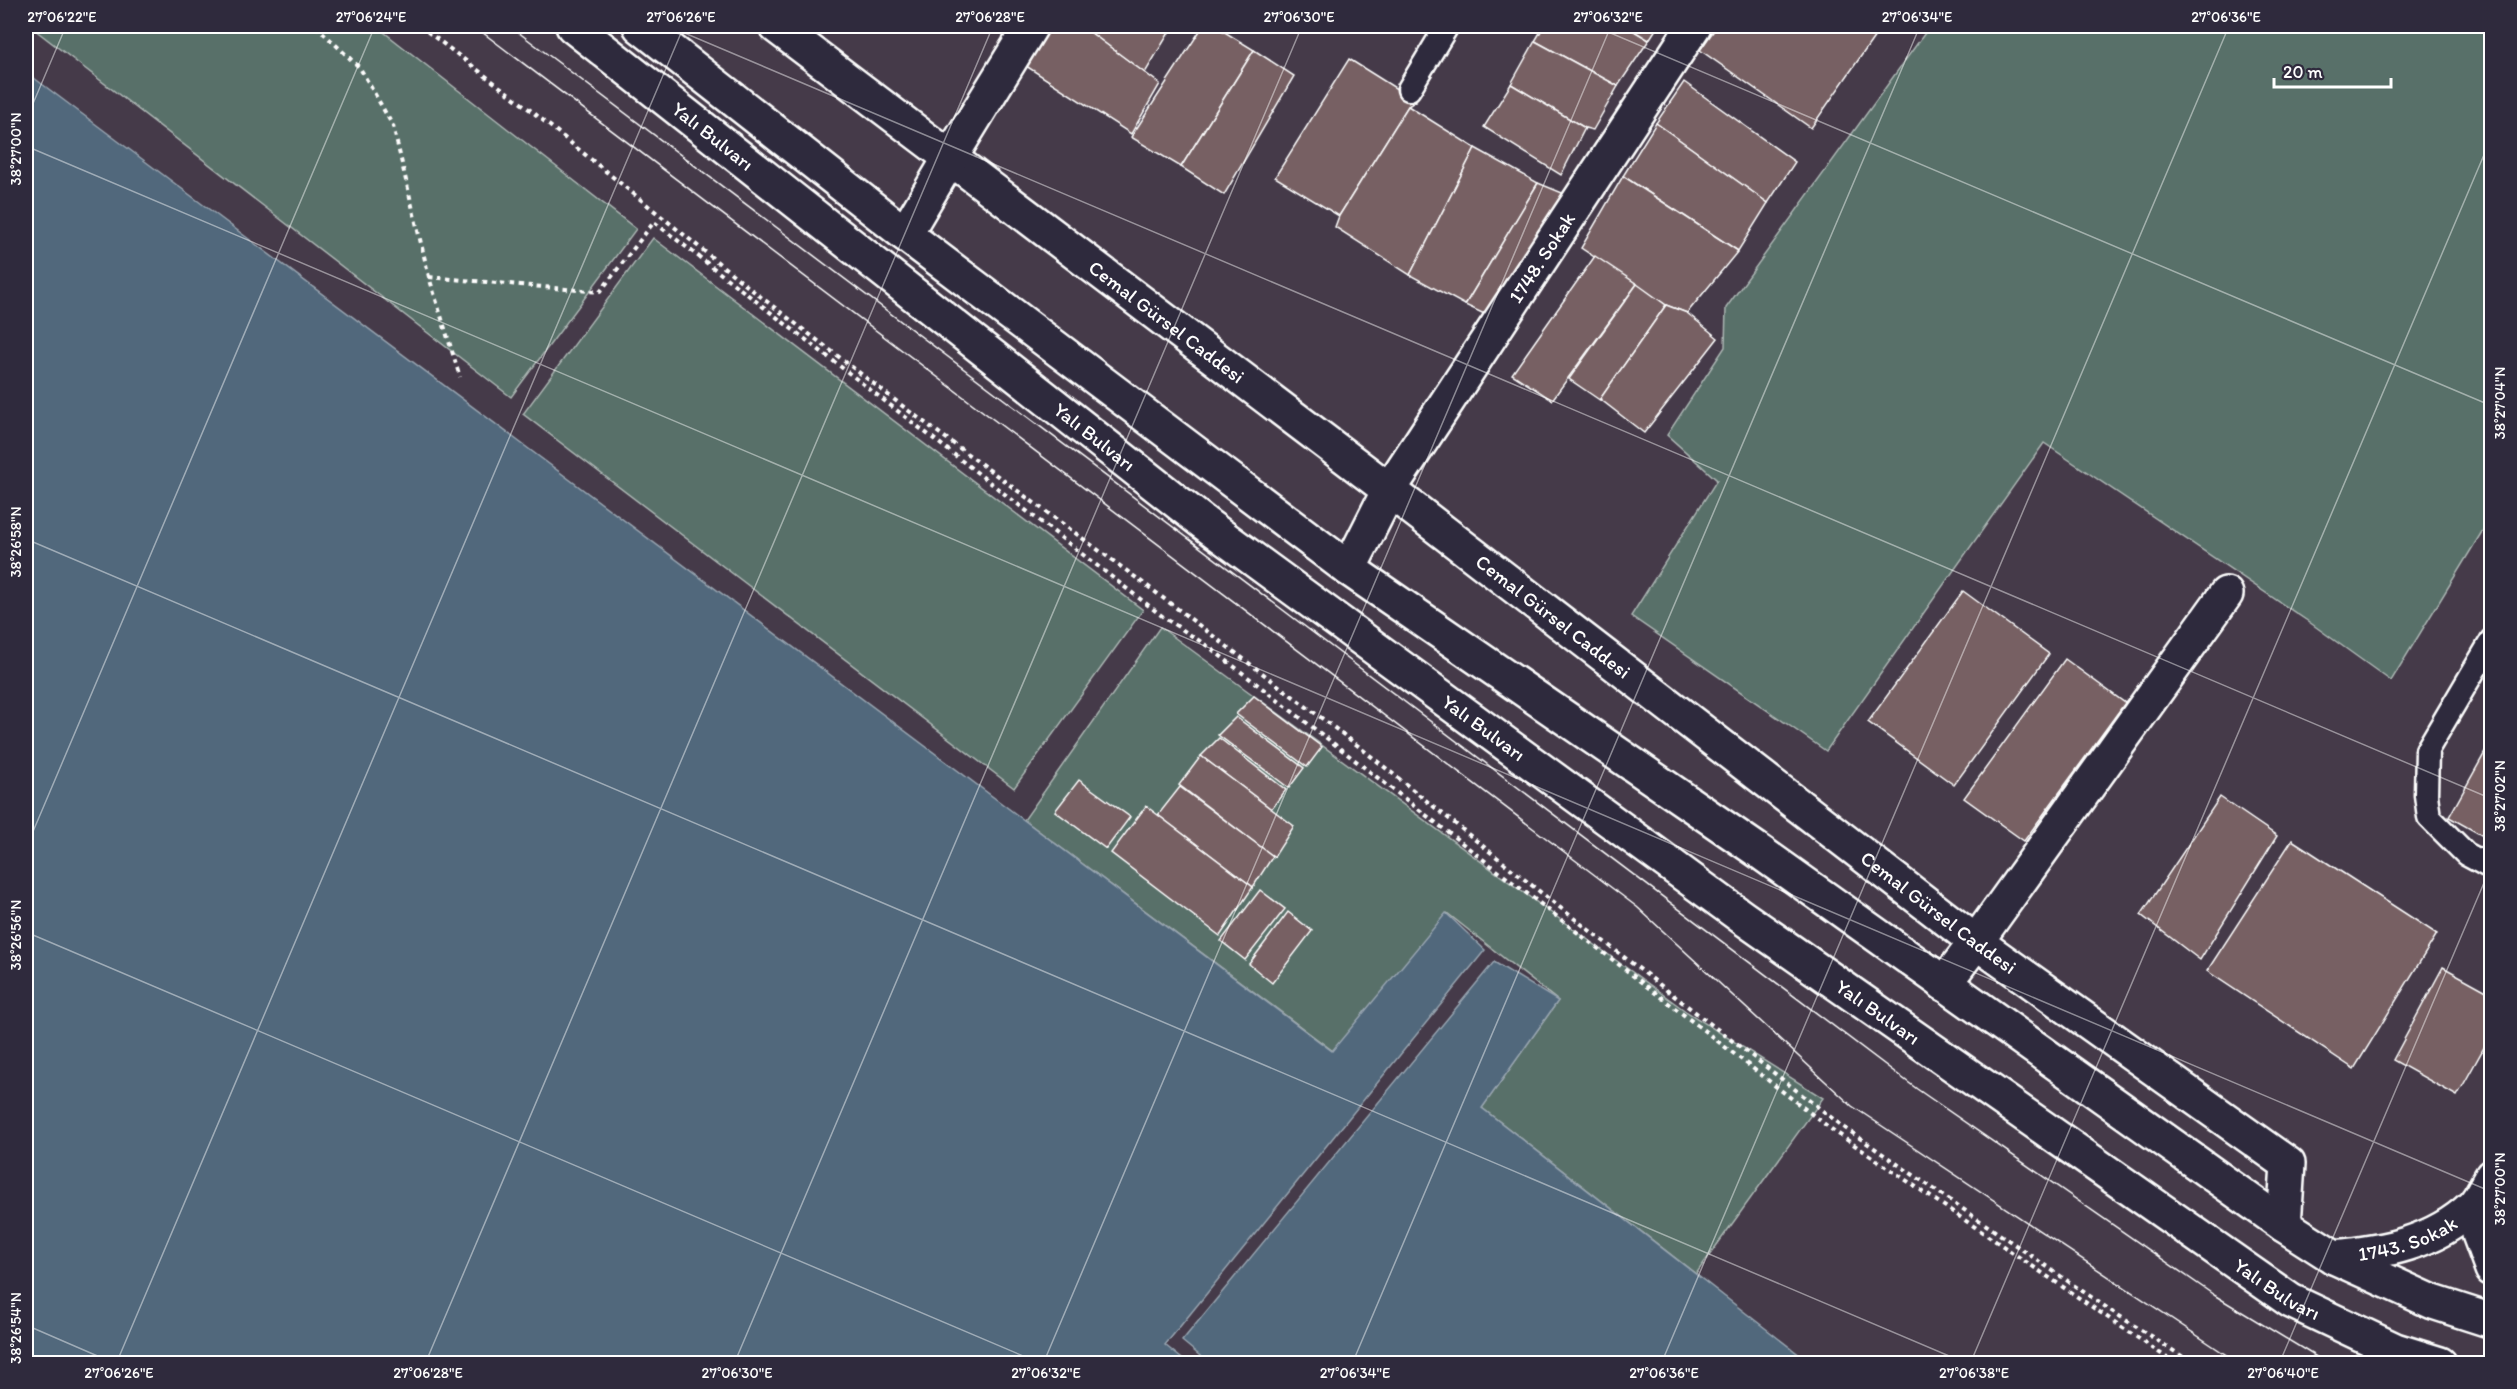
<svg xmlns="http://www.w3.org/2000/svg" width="2517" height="1389" viewBox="0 0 2517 1389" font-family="Itim,sans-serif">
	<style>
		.green { fill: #596f69; stroke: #acb7b4; stroke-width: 1.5 }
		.water { fill: #51687c; stroke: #97a4b0; stroke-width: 1.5 }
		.building { fill: #776164; stroke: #fff; stroke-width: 1.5 }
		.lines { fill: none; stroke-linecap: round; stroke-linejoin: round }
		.lane-casing { stroke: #fff; stroke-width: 27 }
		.street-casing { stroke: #fff; stroke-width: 38 }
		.primary-casing { stroke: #fff; stroke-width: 38 }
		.path { stroke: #fff; stroke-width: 4; stroke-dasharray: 4.5 4.5; stroke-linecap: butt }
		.lane { stroke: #2f2a3d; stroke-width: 22 }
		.street { stroke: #2f2a3d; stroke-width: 33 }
		.primary { stroke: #2f2a3d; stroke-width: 33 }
		.tram { stroke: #fff; stroke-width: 1.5 }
		.ticks { fill: none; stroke: #fff; stroke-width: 1.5; stroke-opacity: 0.45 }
		.labels { text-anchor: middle; stroke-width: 4.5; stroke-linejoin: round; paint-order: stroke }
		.street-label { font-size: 20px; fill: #fff; stroke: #2f2a3d }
		.neatline { fill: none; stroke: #fff; stroke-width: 2 }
		.ticks-label { font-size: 15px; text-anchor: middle; fill: #fff }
	</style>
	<rect width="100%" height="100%" fill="#453a49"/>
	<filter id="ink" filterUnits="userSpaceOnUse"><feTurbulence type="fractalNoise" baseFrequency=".0167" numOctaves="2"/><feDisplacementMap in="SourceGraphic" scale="12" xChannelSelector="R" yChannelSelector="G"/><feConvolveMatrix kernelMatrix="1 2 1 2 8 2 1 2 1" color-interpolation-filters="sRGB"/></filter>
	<g filter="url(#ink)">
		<g class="green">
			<polygon points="30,26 376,26 636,229 511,397"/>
			<polygon points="1930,26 2491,26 2491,517 2391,681 2309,622 2044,443 1826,751 1631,616 1717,480 1667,435 1725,347 1726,308"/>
			<polygon points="653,238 1143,610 1014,788 523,414"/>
			<polygon points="1160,627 1687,1012 1823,1098 1696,1274 1482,1108 1558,1001 1447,913 1333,1051 1024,820"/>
		</g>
		<g class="water">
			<polygon points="26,72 1332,1051 1446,913 1485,950 1165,1345 1187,1363 26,1363"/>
			<polygon points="1494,962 1558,1001 1482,1108 1810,1363 1210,1364 1182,1341"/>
		</g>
		<g class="building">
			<polygon points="1047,26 1082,26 1160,84 1131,134 1023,64"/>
			<polygon points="1082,26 1173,26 1145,73"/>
			<polygon points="1203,26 1215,26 1254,50 1181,167 1131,137"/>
			<polygon points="1544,26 1626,26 1649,40 1618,86 1535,41"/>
			<polygon points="1626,26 1658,26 1649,40"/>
			<polygon points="1717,26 1882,26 1811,128 1700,50"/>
			<polygon points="1535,41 1618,86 1593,130 1585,128 1511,84"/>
			<polygon points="1254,50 1294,76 1224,195 1181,167"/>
			<polygon points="1349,59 1416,101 1408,106 1339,216 1275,177"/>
			<polygon points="1684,82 1795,162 1768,203 1656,123"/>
			<polygon points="1511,84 1585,128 1561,175 1484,127"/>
			<polygon points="1408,106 1475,148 1410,275 1335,227 1339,216"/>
			<polygon points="1656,123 1768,203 1738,251 1623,176"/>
			<polygon points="1475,148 1538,183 1465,305 1410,275"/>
			<polygon points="1623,176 1738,251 1687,313 1666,305 1581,248"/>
			<polygon points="1538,183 1572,197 1493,318 1465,305"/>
			<polygon points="1595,256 1637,284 1552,400 1512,374"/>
			<polygon points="1637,284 1666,305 1600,399 1601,401 1569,379"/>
			<polygon points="1666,305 1687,313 1718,338 1644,433 1600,399"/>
			<polygon points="1963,591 2049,654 1954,785 1868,722"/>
			<polygon points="2065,659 2125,703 2024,841 1964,798"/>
			<polygon points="1254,696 1322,747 1307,767 1236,714"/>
			<polygon points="1236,717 1304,768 1289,788 1218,735"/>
			<polygon points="1219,738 1286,790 1271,809 1201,756"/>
			<polygon points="2492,740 2492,841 2449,817"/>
			<polygon points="1201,756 1294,826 1274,857 1179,785"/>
			<polygon points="1079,780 1130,817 1106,849 1055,811"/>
			<polygon points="1180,787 1273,856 1253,887 1158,815"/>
			<polygon points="2220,797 2277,836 2200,960 2141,915"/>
			<polygon points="1146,806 1253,887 1220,936 1111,853"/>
			<polygon points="2292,840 2437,934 2354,1069 2207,971"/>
			<polygon points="1260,890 1285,909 1245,960 1221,941"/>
			<polygon points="1288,912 1312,931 1272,983 1249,964"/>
			<polygon points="2443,967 2492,994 2492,1033 2457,1096 2393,1060"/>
		</g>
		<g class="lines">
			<defs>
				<g id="lane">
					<polyline points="1409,89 1447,26"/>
					<polyline points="2492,640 2427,750 2426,795 2429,817 2466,854 2492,868"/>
				</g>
				<g id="street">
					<path id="s1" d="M776 26 1389 490 1976 942 2288 1164 2284 1225"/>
					<polyline points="950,158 1031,26"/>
					<path id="s2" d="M1389 490 1694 26"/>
					<polyline points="1976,942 2226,594"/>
					<polyline points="2474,1206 2479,1234 2492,1269"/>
					<path id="s3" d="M2334 1257C2384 1252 2434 1243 2472 1207 2480 1200 2486 1185 2492 1176"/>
				</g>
				<g id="primary">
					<path id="s4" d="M573 26 1204 523 1742 917 2291 1301 2395 1350 2440 1364"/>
					<polyline points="640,26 905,234 1349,569 1760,852 2284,1225 2334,1257 2433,1302 2492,1321"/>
					<polyline points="905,234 950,158"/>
					<polyline points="1349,569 1389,490"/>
					<polyline points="1944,984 1976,942"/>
				</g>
			</defs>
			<use href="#lane" class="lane-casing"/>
			<use href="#street" class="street-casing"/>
			<use href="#primary" class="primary-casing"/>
			<g class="path">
				<polyline points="316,26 360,68 393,126 429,277 460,377"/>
				<polyline points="420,26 529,109 752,290 909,411 1146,585 1357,745 1549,899 1845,1128 2110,1310 2194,1364"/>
				<polyline points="429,277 600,292 654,222 1166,619 1209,647 1831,1129 2176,1364"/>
			</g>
			<use href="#lane" class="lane"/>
			<use href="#street" class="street"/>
			<use href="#primary" class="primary"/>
			<g class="tram">
				<polyline points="474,26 1637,907 1852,1106 2240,1364"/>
				<polyline points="510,26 1917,1089 2214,1295 2328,1364"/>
			</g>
		</g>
	</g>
	<path class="ticks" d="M668 26 2492 799M1594 26 2492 406M26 120 66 26M26 146 2492 1192M26 539 1968 1364M26 848 375 26M26 932 1042 1364M26 1325 116 1364M116 1364 684 26M425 1364 993 26M734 1364 1302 26M1043 1364 1611 26M1352 1364 1920 26M1661 1364 2229 26M1970 1364 2492 136M2279 1364 2492 864"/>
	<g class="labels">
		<g class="street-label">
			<text dy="7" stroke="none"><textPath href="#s4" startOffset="178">Yalı Bulvarı</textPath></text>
			<text dy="7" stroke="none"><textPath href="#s2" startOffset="278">1748. Sokak</textPath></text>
			<text dy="7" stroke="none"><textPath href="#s1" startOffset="490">Cemal Gürsel Caddesi</textPath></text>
			<text dy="7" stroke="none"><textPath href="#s4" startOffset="664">Yalı Bulvarı</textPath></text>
			<text dy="7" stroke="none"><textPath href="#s1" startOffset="976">Cemal Gürsel Caddesi</textPath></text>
			<text dy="7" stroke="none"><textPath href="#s4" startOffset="1150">Yalı Bulvarı</textPath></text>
			<text dy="7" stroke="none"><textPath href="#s1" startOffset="1462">Cemal Gürsel Caddesi</textPath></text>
			<text dy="7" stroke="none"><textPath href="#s4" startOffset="1636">Yalı Bulvarı</textPath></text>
			<text dy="7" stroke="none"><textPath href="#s3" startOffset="76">1743. Sokak</textPath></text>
			<text dy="7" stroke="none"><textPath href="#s4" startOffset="2122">Yalı Bulvarı</textPath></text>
		</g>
	</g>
	<rect width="2517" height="1389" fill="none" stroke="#2f2a3d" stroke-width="66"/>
	<path d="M2274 78v9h117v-9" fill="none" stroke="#ffffff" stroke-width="3"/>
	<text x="2283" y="78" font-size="18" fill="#ffffff" stroke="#2f2a3d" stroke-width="4.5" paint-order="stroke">20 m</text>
	<rect x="33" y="33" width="2451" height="1323" class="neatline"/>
	<g class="ticks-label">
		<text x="62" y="22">27°06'22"E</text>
		<text x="371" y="22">27°06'24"E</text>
		<text x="681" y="22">27°06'26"E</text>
		<text x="990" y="22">27°06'28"E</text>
		<text x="1299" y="22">27°06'30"E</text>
		<text x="1608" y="22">27°06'32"E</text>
		<text x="1917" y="22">27°06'34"E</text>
		<text x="2226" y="22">27°06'36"E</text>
		<text transform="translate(16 149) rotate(-90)" y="5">38°27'00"N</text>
		<text transform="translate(2500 403) rotate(-90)" y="5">38°27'04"N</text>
		<text transform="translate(16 542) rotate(-90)" y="5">38°26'58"N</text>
		<text transform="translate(2500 796) rotate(-90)" y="5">38°27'02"N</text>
		<text transform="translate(16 935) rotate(-90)" y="5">38°26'56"N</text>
		<text transform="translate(2500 1189) rotate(-90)" y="5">38°27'00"N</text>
		<text transform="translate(16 1328) rotate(-90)" y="5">38°26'54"N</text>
		<text x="119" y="1378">27°06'26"E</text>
		<text x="428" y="1378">27°06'28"E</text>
		<text x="737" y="1378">27°06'30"E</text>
		<text x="1046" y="1378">27°06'32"E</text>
		<text x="1355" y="1378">27°06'34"E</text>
		<text x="1664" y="1378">27°06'36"E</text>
		<text x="1974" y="1378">27°06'38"E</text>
		<text x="2283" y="1378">27°06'40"E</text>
	</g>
</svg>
